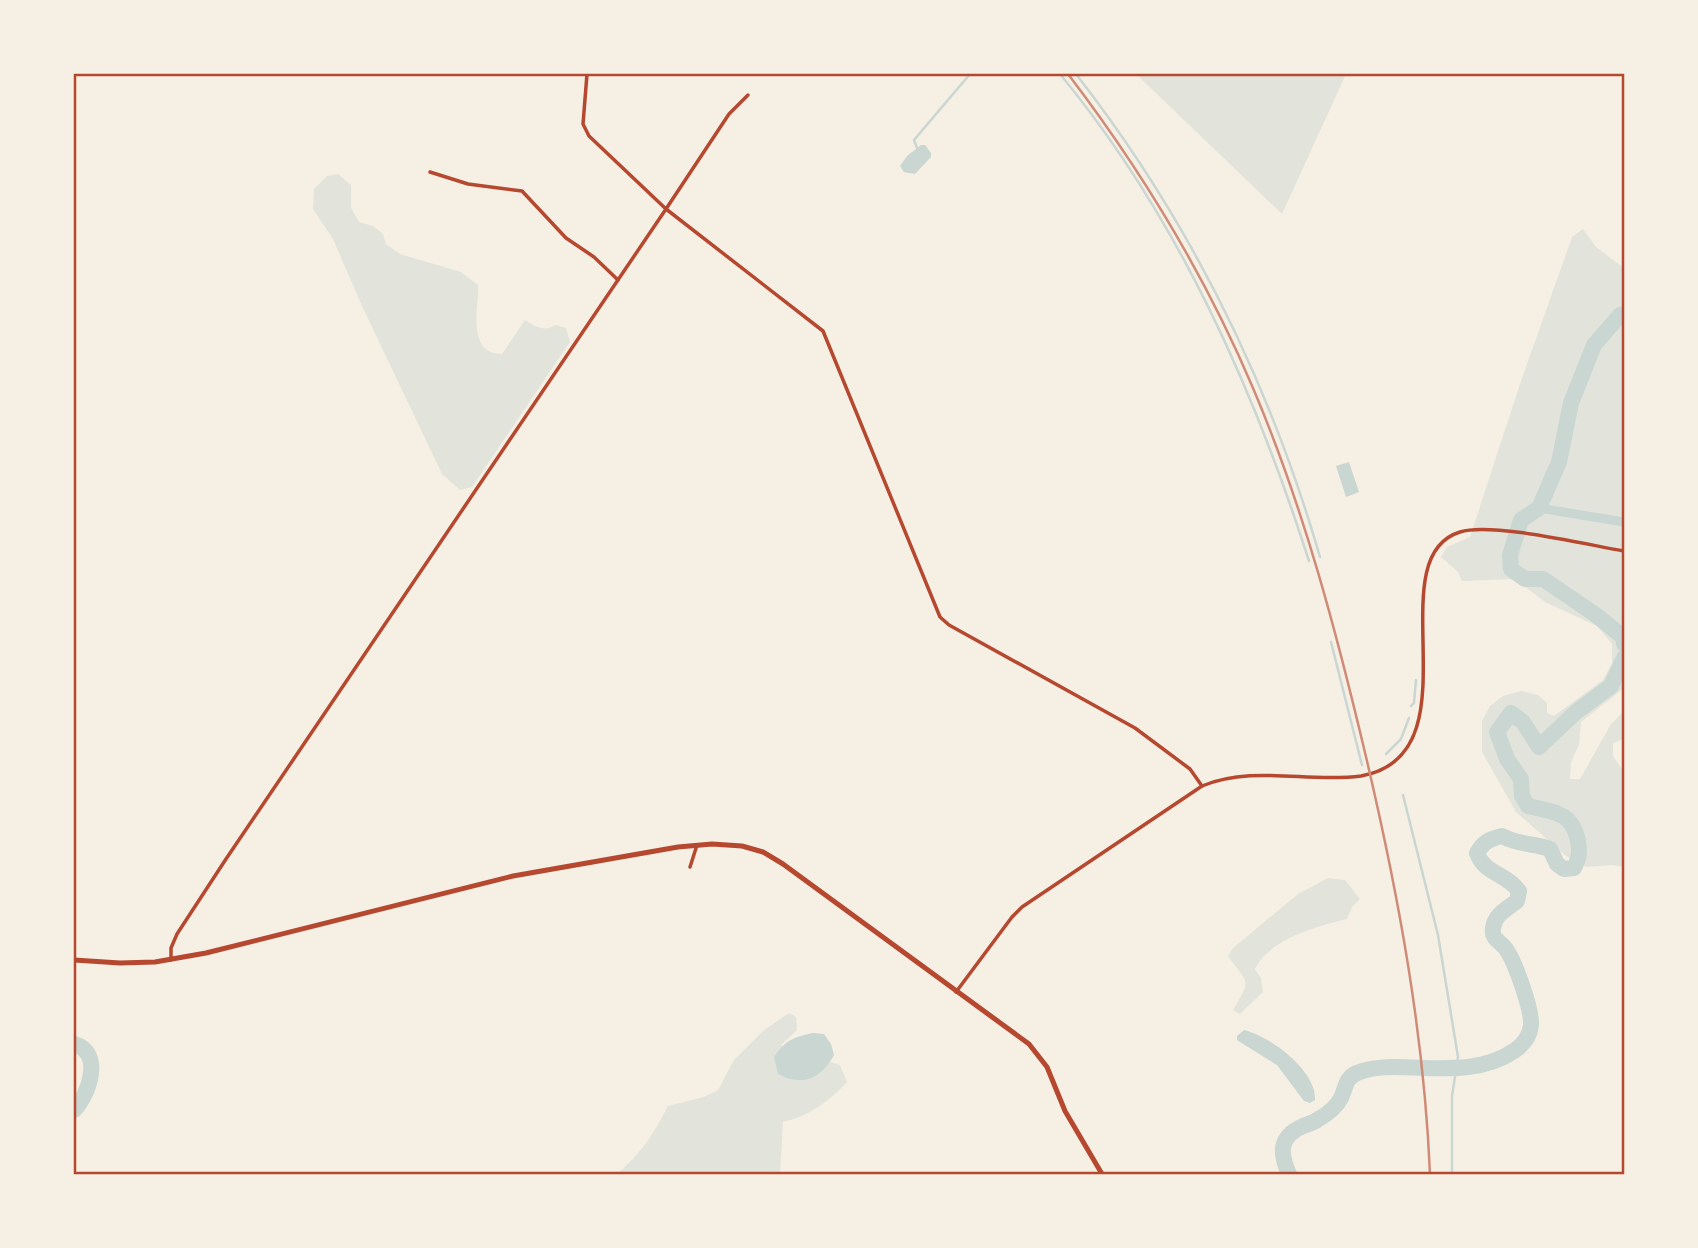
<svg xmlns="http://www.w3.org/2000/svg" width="1698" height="1248" viewBox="0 0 1698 1248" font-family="'PT Sans',sans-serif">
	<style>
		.green { fill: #e2e4dc }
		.water { fill: #c9d6d2 }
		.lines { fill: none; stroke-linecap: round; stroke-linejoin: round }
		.stream { stroke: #c9d6d2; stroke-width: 2.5 }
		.canal { stroke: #c9d6d2; stroke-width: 9 }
		.river { stroke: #c9d6d2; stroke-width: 16 }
		.minor { stroke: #b5482f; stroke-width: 3.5 }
		.secondary { stroke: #b5482f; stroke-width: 5 }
		.rail { stroke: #cf8b77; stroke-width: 2.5 }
		.neatline { fill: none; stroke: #b5482f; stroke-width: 2.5 }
	</style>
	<rect width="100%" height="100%" fill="#f6efe4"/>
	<g class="green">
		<polygon points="1136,74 1346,74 1282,214"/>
		<path d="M338 174 351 185V208L359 222 373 226 383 234 386 244 400 254 461 272 478 285C479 308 466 354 502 354L525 320C537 327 543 332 556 325L566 328 570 342 472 487 460 490 442 474 362 306 333 239 313 209 314 189 327 176Z"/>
		<polygon points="1583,229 1596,247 1624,268 1624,688 1581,722 1579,745 1571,762 1570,779 1580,779 1611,724 1624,711 1624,739 1613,743 1613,756 1624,772 1623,867 1612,865 1586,867 1566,856 1516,812 1482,752 1482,721 1490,706 1503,696 1521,691 1538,695 1547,703 1547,713 1554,716 1603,680 1612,663 1612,644 1597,626 1545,602 1515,579 1462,581 1458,572 1441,557 1447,547 1470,537 1521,381 1572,237"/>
		<path d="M1328 878 1345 880 1360 899 1352 907 1347 919C1318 926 1269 939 1255 969L1261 978 1263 992 1240 1014 1233 1010C1253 977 1247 984 1228 956L1233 948 1298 894Z"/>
		<path d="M789 1013 796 1017 797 1030 781 1045 818 1074 830 1062 840 1065 847 1082C829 1102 809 1116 783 1122L780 1174H617C641 1154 654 1133 668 1106L704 1097 718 1090 734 1060 764 1030Z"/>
	</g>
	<g class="water">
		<polygon points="921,145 925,145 931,153 931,157 915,174 904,172 900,166 907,156"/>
		<polygon points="1349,462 1359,492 1346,497 1336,466"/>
		<path d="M1244 1030C1270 1036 1317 1071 1315 1100L1310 1103 1304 1101 1277 1065 1237 1040V1036Z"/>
		<path d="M813 1033 824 1034 831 1044 834 1055C821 1079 802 1087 778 1074L774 1057C785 1040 794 1037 813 1033Z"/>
	</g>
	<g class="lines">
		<g class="stream">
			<path d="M1060 74C1177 216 1253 386 1309 561"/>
			<path d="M1076 74C1188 218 1269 381 1320 557"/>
			<polyline points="917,148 914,140 970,74"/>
			<polyline points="1331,642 1362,765"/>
			<polyline points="1411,706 1414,703 1416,680"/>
			<polyline points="1386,754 1401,739 1409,718"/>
			<polyline points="1403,795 1438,935 1458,1057 1452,1096 1452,1174"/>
		</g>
		<polyline class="canal" points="1539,508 1624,522"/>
		<g class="river">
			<polyline points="1624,314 1620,315 1594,345 1571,403 1559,462 1539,508 1521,520 1510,555 1511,569 1525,579 1543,579 1596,615 1623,637 1624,644"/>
			<path d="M74 1044C104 1052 89 1095 74 1110"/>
			<path d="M1289 1174C1280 1154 1278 1137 1303 1126 1308 1124 1313 1123 1317 1120 1326 1115 1336 1108 1341 1098 1346 1088 1345 1078 1357 1073 1369 1068 1382 1067 1394 1067 1435 1067 1478 1075 1514 1051 1523 1045 1530 1036 1531 1025 1532 1009 1515 962 1506 949 1500 941 1491 939 1493 928 1495 914 1507 909 1517 901L1519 891C1506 873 1484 874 1477 853 1484 841 1490 839 1502 836 1518 845 1534 843 1550 849L1557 864 1564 869 1574 868C1579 858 1580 853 1578 841 1572 811 1553 812 1528 806L1522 796 1521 779 1507 759 1497 732 1511 713 1523 722 1539 747 1576 712 1611 686 1624 658"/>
		</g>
		<g class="minor">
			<polyline points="587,74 583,124 589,136 666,209 729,114 748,95"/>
			<polyline points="430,172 468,184 522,191 566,238 594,257 618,280"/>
			<polyline points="690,867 697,845"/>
			<polyline points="171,960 171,948 177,934 226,859 666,209 823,331 940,617 949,625 1135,728 1190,769 1202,786"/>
			<path d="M956 992 1012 917 1022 907 1202 786C1254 765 1307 783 1361 776 1480 755 1375 558 1460 532 1492 522 1588 545 1624 551"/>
		</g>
		<polyline class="secondary" points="74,960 120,963 155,962 206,953 513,876 678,847 712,844 742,846 763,852 783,864 1029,1044 1047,1067 1065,1111 1102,1174"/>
		<path class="rail" d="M1068 74C1142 171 1205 275 1253 388 1304 508 1337 634 1367 761 1399 898 1424 1034 1430 1174"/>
	</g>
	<rect width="1698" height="1248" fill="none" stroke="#f6efe4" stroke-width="150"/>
	<rect x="75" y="75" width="1548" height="1098" class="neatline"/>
</svg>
